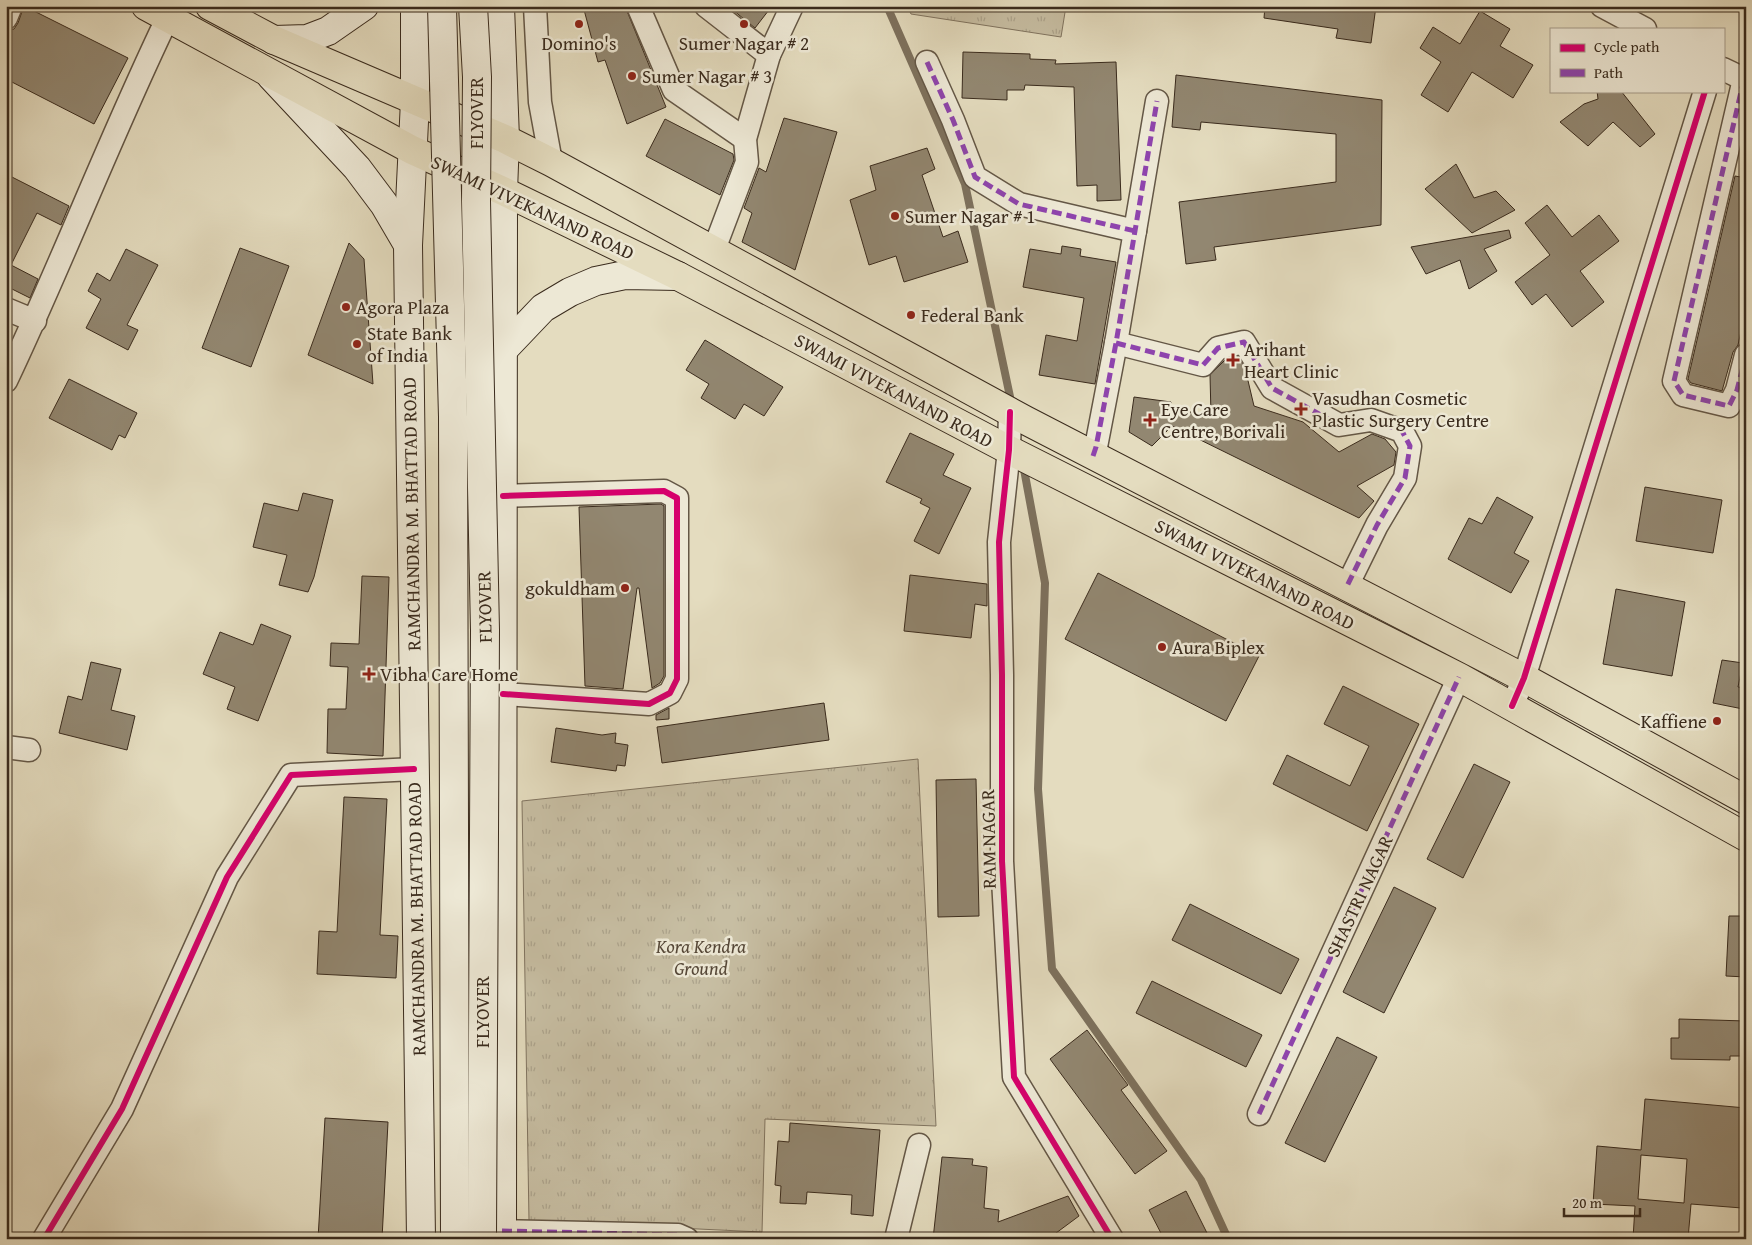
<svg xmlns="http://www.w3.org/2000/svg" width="1752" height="1245" viewBox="0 0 1752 1245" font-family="'Gentium Book Plus',serif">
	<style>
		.grass { fill: url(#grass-tufts); stroke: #807460 }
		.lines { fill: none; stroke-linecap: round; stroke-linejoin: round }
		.stream { stroke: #7d715d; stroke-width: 8 }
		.building { fill: #928771; stroke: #3a2b1d; fill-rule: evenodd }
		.street-casing { stroke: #645746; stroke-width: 25 }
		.secondary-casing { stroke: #3a2b1d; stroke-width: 30 }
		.primary-casing { stroke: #3a2b1d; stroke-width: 30 }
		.street { stroke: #ede8d5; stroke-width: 22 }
		.secondary { stroke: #ede8d5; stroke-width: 28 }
		.primary { stroke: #e4dcbf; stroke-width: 28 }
		.secondary-bridge-casing { stroke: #3a2b1d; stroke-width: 30; stroke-linecap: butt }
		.secondary-bridge { stroke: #ede8d5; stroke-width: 28 }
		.quiet { stroke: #8e44ad; stroke-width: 5; stroke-dasharray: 10 5; stroke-linecap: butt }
		.cycleway-casing { stroke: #ede8d5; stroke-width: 9 }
		.cycleway { stroke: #d6006c; stroke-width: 6 }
		.poi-dot { fill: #8f2418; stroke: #ede8d5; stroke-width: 2 }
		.labels { text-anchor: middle; stroke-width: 5; stroke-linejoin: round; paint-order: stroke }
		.poi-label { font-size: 19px; fill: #3a2b1d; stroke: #ede8d5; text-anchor: start }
		.street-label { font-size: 19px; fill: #3a2b1d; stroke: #ede8d5 }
		.park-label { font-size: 19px; font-style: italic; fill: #564838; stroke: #ede8d5 }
	</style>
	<defs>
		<pattern id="grass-tufts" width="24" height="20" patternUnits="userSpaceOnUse" patternTransform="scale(1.25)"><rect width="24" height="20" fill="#c7bea3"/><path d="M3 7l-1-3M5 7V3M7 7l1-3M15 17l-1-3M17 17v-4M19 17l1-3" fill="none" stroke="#aca38c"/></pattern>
	</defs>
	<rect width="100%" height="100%" fill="#e4dcbf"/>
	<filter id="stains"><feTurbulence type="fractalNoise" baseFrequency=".004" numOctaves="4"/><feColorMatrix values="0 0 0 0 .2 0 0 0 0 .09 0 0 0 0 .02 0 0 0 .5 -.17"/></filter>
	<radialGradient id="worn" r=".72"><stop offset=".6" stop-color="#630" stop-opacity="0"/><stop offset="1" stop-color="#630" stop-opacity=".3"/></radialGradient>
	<g class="grass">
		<polygon points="907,6 1066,6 1061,37 911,14"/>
		<polygon points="918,759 936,1126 765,1119 762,1232 529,1221 522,801"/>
	</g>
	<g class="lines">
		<g class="stream">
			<polyline points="887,6 965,184 1012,406"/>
			<polyline points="1023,464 1045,583 1038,789 1052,969 1201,1180 1228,1239"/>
		</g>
	</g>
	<g class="building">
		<polygon points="24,6 128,58 94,124 6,79 6,31 14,29 18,23"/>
		<polygon points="583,6 625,6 666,107 627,124 605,60 598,62"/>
		<polygon points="728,6 772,6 755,28"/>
		<polygon points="1265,6 1376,6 1371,43 1336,38 1338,29 1264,18"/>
		<polygon points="1480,11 1510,29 1500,46 1533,65 1513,98 1472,72 1448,112 1421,95 1441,62 1420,48 1433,27 1460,44"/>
		<polygon points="963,52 1030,54 1030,59 1056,60 1055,64 1116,62 1121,200 1097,201 1097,185 1077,186 1074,87 1025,85 1024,90 1007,90 1007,100 962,98"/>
		<polygon points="1176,75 1382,100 1381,225 1214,247 1216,260 1186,264 1179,202 1336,182 1336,134 1201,122 1200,130 1172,127"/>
		<polygon points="1597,91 1621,91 1655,134 1640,147 1613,122 1588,146 1560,122 1584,104 1598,99"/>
		<polygon points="784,118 837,132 795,270 742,242 752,213 744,208 759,168 766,172"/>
		<polygon points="665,119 733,154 734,160 720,195 646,156"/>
		<polygon points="927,148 935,169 922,175 943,237 958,231 968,262 904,282 896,256 869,265 850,200 876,190 870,166"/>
		<polygon points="1456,164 1474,198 1496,191 1515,210 1472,233 1425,189"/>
		<polygon points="6,174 69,206 61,225 37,213 11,265 38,279 30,298 6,286"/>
		<polygon points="1735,176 1746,178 1746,308 1738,345 1733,352 1722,391 1691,383 1688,379"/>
		<polygon points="1547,205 1572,237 1599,215 1619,241 1580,271 1604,302 1572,327 1546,294 1532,305 1515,282 1550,255 1525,223"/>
		<polygon points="1509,230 1511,238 1484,249 1497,271 1469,289 1460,260 1426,274 1411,247"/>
		<polygon points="349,243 364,259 373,384 308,355"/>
		<polygon points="1062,246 1081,249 1080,256 1116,262 1095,384 1039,375 1046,335 1077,341 1084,298 1023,287 1030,249 1061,254"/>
		<polygon points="240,248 289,266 251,367 202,348"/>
		<polygon points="126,249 158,265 127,325 138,330 128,350 86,328 101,299 88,291 97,273 110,281"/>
		<polygon points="705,340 783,387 764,416 744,404 735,419 701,398 709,384 686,370"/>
		<polygon points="1238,357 1245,368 1254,406 1303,422 1339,452 1372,434 1385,439 1396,452 1394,465 1357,486 1374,501 1359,518 1172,426 1152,446 1129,432 1134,397 1171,402 1170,409 1211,415 1210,375 1225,360"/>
		<polygon points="69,379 137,413 125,438 119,435 112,450 49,418"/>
		<polygon points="910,433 954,454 943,475 971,488 939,554 914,541 930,508 920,503 922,499 886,482"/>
		<polygon points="1645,487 1722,500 1713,553 1636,541"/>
		<polygon points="303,493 333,500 314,577 308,592 279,585 287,555 253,547 264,503 298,511"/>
		<polygon points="1497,497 1533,517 1514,553 1529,561 1511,593 1448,559 1469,518 1482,524"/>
		<polygon points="661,504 664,506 664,676 660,683 652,688 639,588 637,588 623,689 585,686 579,507"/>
		<polygon points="1098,573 1259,656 1226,721 1065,639"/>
		<polygon points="910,575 987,584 987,606 975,604 971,638 904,631"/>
		<polygon points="362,576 389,577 383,756 327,753 328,709 346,709 348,667 330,666 331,643 359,644"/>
		<polygon points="1616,589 1685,602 1672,676 1603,664"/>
		<polygon points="261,624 291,636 258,721 227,709 235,687 203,674 220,632 253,645"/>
		<polygon points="1722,660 1743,663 1738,687 1746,688 1743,709 1713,703"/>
		<polygon points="91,662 121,669 111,710 135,716 127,750 59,733 68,696 82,700"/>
		<polygon points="1343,686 1419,724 1367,831 1273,784 1287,755 1350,786 1369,746 1324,724"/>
		<polygon points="824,703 829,740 662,763 657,727"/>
		<polygon points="669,708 669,719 656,720 656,715"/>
		<polygon points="556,728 602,735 616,733 615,743 628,745 625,766 617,765 616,771 551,762"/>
		<polygon points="1474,764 1510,782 1463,878 1427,859"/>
		<polygon points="976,779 979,916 938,917 936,780"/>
		<polygon points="344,797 387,799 380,935 398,936 396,978 317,974 319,931 337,932"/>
		<polygon points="1394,887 1436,908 1384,1013 1343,992"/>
		<polygon points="1190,904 1299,959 1281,994 1172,940"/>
		<polygon points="1729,916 1746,916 1746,977 1726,976"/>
		<polygon points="1152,981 1262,1035 1246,1067 1136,1013"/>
		<polygon points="1679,1019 1746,1021 1746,1056 1730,1056 1730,1060 1671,1059 1671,1038 1679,1038"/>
		<polygon points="1087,1030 1128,1085 1121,1090 1167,1151 1135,1174 1050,1059"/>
		<polygon points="1337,1037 1377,1057 1325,1162 1285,1143"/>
		<path d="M1645 1099 1746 1108V1160L1742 1208 1691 1204 1688 1239H1633L1635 1206 1593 1204 1597 1146 1641 1150ZM1641 1155 1687 1159 1684 1203 1638 1199Z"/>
		<polygon points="325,1118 388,1122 382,1239 318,1239"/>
		<polygon points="790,1123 880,1130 873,1216 851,1214 852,1195 807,1192 806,1204 780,1203 781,1186 775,1185 778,1141 789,1142"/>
		<polygon points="942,1157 973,1159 972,1165 987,1167 984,1208 999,1210 998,1222 1068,1196 1079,1216 1048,1239 933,1239"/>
		<polygon points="1186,1191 1210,1239 1164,1239 1149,1210"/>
	</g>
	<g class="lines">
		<defs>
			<g id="street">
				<polyline points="535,6 540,102 551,162"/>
				<polyline points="638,6 674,90 745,139"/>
				<polyline points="706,6 769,55"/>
				<polyline points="1602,6 1645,29"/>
				<polyline points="6,18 11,6"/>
				<polyline points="927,62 953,120 975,177 1019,204 1135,231"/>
				<polyline points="1723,69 1746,80"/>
				<polyline points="1744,79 1674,381 1683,395 1729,406 1737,390 1746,355"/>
				<polyline points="713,252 747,162 745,139 769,55 792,6"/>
				<polyline points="6,309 35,321"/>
				<polyline points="1116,343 1203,365 1218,348 1244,342 1272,388 1339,425 1371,420 1402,431 1410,446 1405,478 1377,525 1347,586"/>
				<path d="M6 381C63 261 110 137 168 17"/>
				<polyline points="1010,412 1009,450 999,542 1002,675 1002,861 1014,1077 1112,1239"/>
				<polyline points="1093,456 1096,447 1116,343 1157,101"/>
				<polyline points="503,694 649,704 670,693 677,679 677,498 664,491 503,496"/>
				<polyline points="1512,706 1524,678 1705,91"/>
				<polyline points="6,747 29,750"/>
				<polyline points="1259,1114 1459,677"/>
				<polyline points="502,1231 678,1235 687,1239"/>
				<polyline points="44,1239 122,1109 227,877 291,775 414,769"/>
				<polyline points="896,1239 919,1145"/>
			</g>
			<g id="secondary">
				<polyline points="415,6 415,101 408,245 421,1239"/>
				<polyline points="500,6 505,139 503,191 502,1239"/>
				<polyline points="274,40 307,39 328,31 364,6"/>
				<polyline points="271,76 357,168 384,204 408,245"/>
				<polyline points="503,350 543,308 570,292 596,281 625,275 678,276"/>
			</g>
			<g id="primary">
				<polyline points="146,6 412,150 503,191 678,276 1009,450 1459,677 1746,837"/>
				<polyline points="210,6 274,40 505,139 551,162 1025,420 1524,678 1746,800"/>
			</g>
		</defs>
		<use href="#street" class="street-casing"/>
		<use href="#secondary" class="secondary-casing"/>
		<use href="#primary" class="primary-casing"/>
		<use href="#street" class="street"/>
		<use href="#secondary" class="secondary"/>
		<use href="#primary" class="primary"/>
		<defs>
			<g id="secondary-bridge">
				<polyline points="442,6 453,417 455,1239"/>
				<polyline points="473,6 477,77 476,201 485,630 482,1239"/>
			</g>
		</defs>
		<use href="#secondary-bridge" class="secondary-bridge-casing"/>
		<use href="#secondary-bridge" class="secondary-bridge"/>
		<g class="quiet">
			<polyline points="927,62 953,120 975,177 1019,204 1135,231"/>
			<polyline points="1744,79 1674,381 1683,395 1729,406 1737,390 1746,355"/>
			<polyline points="1116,343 1203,365 1218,348 1244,342 1272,388 1339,425 1371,420 1402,431 1410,446 1405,478 1377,525 1347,586"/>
			<polyline points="1093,456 1096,447 1116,343 1157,101"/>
			<polyline points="1259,1114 1459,677"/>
			<polyline points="502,1231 678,1235 687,1239"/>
		</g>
		<defs>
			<g id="cycleway">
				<polyline points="1010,412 1009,450 999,542 1002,675 1002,861 1014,1077 1112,1239"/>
				<polyline points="503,694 649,704 670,693 677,679 677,498 664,491 503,496"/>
				<polyline points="1512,706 1524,678 1705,91"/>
				<polyline points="44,1239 122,1109 227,877 291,775 414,769"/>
			</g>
		</defs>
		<use href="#cycleway" class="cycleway-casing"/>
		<use href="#cycleway" class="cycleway"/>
	</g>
	<g class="poi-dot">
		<circle cx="579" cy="24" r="5"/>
		<circle cx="744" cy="24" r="5"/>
		<circle cx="632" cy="76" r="5"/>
		<circle cx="895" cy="216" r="5"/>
		<circle cx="346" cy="307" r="5"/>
		<circle cx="911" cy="315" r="5"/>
		<circle cx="357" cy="344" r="5"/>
		<path d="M1230.5 352.5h5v5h5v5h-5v5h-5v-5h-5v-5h5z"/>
		<path d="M1298.5 401.5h5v5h5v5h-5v5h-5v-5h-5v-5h5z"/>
		<path d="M1147.5 412.5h5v5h5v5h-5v5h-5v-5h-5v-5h5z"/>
		<circle cx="625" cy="588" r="5"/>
		<circle cx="1162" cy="647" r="5"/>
		<path d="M366.5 666.5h5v5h5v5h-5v5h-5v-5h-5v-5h5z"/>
		<circle cx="1717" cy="721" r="5"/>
	</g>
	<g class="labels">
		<g class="poi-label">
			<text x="579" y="50" text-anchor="middle">Domino's</text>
			<text x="744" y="50" text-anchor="middle">Sumer Nagar # 2</text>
			<text x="642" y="83">Sumer Nagar # 3</text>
			<text x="905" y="223">Sumer Nagar # 1</text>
			<text x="356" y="314">Agora Plaza</text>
			<text x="921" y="322">Federal Bank</text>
			<text x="367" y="340">State Bank<tspan x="367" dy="22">of India</tspan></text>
			<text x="1244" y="356">Arihant<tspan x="1244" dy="22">Heart Clinic</tspan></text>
			<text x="1312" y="405">Vasudhan Cosmetic<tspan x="1312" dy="22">Plastic Surgery Centre</tspan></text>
			<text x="1161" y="416">Eye Care<tspan x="1161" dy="22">Centre, Borivali</tspan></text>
			<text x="615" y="595" text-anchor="end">gokuldham</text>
			<text x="1172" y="654">Aura Biplex</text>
			<text x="380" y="681">Vibha Care Home</text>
			<text x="1707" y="728" text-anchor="end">Kaffiene</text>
		</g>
		<g class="street-label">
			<text transform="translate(476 113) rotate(-90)" y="7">FLYOVER</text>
			<text transform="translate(533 207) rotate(25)" y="7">SWAMI VIVEKANAND ROAD</text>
			<text transform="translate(894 390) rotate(28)" y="7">SWAMI VIVEKANAND ROAD</text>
			<text transform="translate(411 514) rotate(-91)" y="7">RAMCHANDRA M. BHATTAD ROAD</text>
			<text transform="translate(1255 574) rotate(27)" y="7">SWAMI VIVEKANAND ROAD</text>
			<text transform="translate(484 607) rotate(-91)" y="7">FLYOVER</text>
			<text transform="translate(988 839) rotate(-91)" y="7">RAM NAGAR</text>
			<text transform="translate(1359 896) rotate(-65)" y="7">SHASTRI NAGAR</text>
			<text transform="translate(416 919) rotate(-91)" y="7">RAMCHANDRA M. BHATTAD ROAD</text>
			<text transform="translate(482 1012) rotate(-90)" y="7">FLYOVER</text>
		</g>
		<g class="park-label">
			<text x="701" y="953">Kora Kendra<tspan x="701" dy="22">Ground</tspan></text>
		</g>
	</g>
	<rect width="1752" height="1245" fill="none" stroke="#e4dcbf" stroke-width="25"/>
	<rect x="8" y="8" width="1737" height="1230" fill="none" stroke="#3a2b1d" stroke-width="2.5"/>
	<rect x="12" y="12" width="1727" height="1220" fill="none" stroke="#3a2b1d"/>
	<rect x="1550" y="28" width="175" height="65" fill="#ede8d5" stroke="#a59c8b"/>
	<rect x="1560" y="44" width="25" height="8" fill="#d6006c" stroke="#a59c8b"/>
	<text x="1594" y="52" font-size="15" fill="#3a2b1d">Cycle path</text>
	<rect x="1560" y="69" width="25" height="8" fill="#8e44ad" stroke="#a59c8b"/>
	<text x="1594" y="78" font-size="15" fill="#3a2b1d">Path</text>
	<path d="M1564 1208v8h76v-8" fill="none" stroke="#3a2b1d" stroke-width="2.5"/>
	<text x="1572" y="1208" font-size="15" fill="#3a2b1d" stroke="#ede8d5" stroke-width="4" paint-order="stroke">20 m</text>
	<rect width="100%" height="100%" filter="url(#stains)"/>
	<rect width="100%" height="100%" fill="url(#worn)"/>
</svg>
